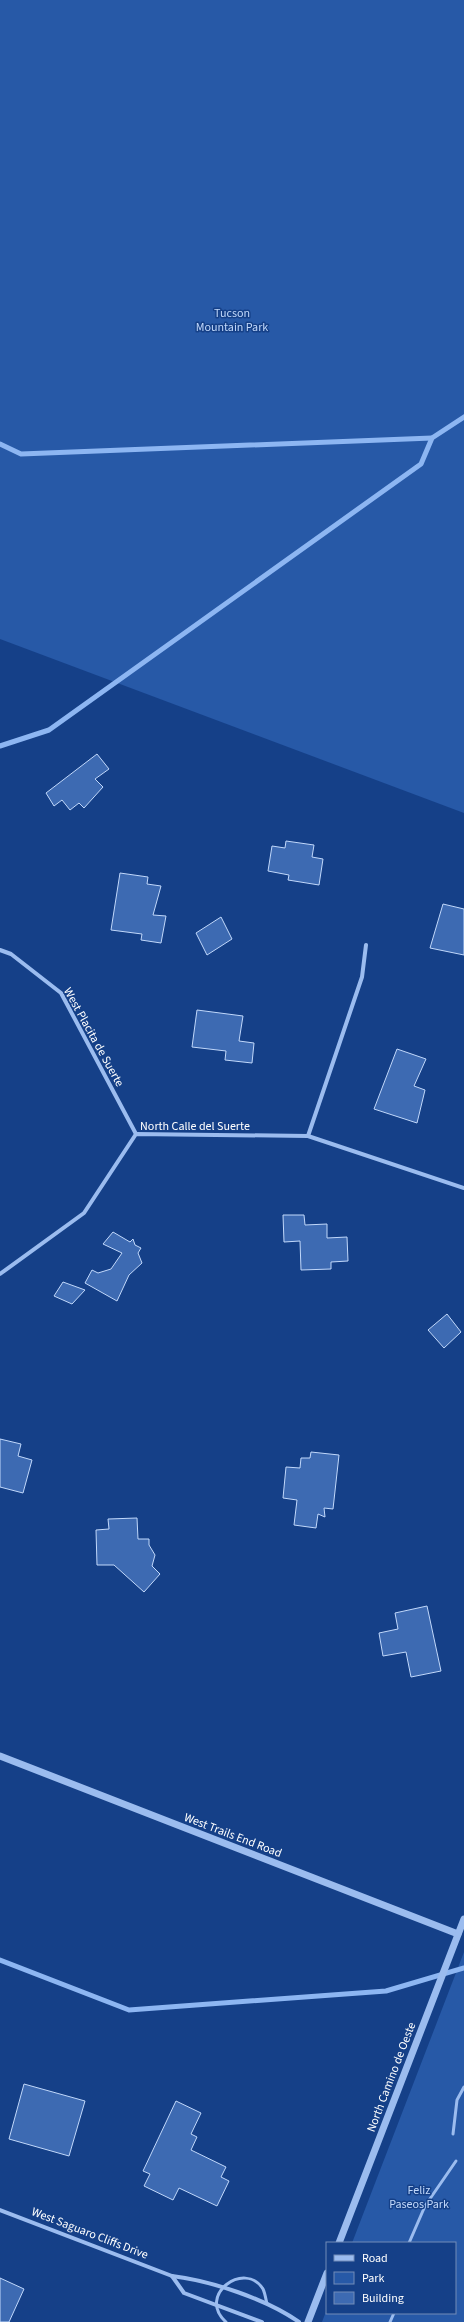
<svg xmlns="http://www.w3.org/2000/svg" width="464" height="2322" viewBox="0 0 464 2322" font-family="'Source Sans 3',sans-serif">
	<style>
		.green { fill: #2759a7 }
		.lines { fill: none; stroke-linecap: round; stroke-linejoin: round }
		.stream { stroke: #8db6f2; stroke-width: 5 }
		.building { fill: #3d6ab2; stroke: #c1d8fb }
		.service { stroke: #9bbcef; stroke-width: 3 }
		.minor { stroke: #9bbcef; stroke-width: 4 }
		.tertiary { stroke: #9bbcef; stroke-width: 7 }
		.labels { text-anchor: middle; stroke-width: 3; stroke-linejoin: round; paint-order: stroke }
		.park-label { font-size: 12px; fill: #c1d8fb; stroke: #154088 }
		.street-label { font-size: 12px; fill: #fff; stroke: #154088 }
	</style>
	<rect width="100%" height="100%" fill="#154088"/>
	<g class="green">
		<polygon points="0,0 464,0 464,813 0,639"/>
		<polygon points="464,1952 464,2322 322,2322 327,2309 327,2313 455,2313 455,2243 352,2243"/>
	</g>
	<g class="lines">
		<g class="stream">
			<polyline points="0,444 21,454 432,438"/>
			<polyline points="0,746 49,730 421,464 432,438 464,417"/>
			<polyline points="0,1960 129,2010 386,1991 464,1968"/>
		</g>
	</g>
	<g class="building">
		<polygon points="97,754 109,769 95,779 103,787 84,808 79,803 70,810 62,800 54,806 46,793"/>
		<polygon points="286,841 314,845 312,857 323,859 319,885 288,880 289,875 268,871 272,846 285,848"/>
		<polygon points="120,873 148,877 147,884 161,886 153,915 166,916 161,943 141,940 142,934 111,930"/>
		<polygon points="443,904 464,909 464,955 430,948"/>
		<polygon points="221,917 232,939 207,955 196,933"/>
		<polygon points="197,1010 243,1016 239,1041 254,1043 252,1063 225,1060 226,1051 192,1047"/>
		<polygon points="397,1049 426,1059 414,1086 425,1090 417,1123 374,1109"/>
		<polygon points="283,1215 304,1215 305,1225 327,1224 327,1238 347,1237 348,1261 331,1262 331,1269 301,1270 300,1241 284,1242"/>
		<polygon points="113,1232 130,1242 133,1239 135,1245 141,1248 138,1253 142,1263 129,1275 117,1301 85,1283 92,1270 98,1273 111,1269 122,1253 103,1244"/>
		<polygon points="63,1282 85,1290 72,1304 54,1296"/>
		<polygon points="447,1314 461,1332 444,1348 428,1330"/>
		<polygon points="0,1439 21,1444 18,1456 32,1460 23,1493 0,1487"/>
		<polygon points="311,1452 339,1455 333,1509 324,1508 325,1517 318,1514 316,1528 294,1525 297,1500 283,1498 286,1467 300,1468 301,1458 310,1458"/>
		<polygon points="137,1518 138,1539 149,1539 149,1545 155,1555 152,1566 160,1574 144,1592 114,1565 97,1565 96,1530 109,1529 108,1519"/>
		<polygon points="427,1606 441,1671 411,1677 406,1652 383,1656 379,1633 398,1629 395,1613"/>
		<polygon points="24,2084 85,2101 69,2156 9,2139"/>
		<polygon points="176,2101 201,2113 191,2134 197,2137 191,2150 226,2167 221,2177 229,2181 217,2206 179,2188 173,2200 144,2186 150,2174 143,2171"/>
		<polygon points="0,2278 24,2289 9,2322 0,2322"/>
	</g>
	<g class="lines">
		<g class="service">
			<polyline points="453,2134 457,2100 464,2087"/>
			<polyline points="409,2243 425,2206 456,2161"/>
			<path d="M226 2322C196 2295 245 2260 263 2289 265 2293 266 2300 267 2304"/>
			<polyline points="390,2322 394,2313"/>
		</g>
		<g class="minor">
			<polyline points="0,950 11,954 61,993 136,1134"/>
			<polyline points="308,1136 362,977 366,945"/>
			<polyline points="0,1274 84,1213 136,1134 308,1136 464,1188"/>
			<path d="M0 2210 172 2276C212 2281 266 2299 299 2322"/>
			<polyline points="172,2276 184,2293 262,2322"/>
		</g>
		<g class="tertiary">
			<polyline points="0,1756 458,1934"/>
			<polyline points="339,2243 464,1919"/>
			<polyline points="308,2322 327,2273"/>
		</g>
	</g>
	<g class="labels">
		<g class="park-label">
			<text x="232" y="317">Tucson<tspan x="232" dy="14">Mountain Park</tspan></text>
			<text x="419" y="2194">Feliz<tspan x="419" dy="14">Paseos Park</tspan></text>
		</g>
		<g class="street-label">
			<text transform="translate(94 1037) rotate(61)" y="4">West Placita de Suerte</text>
			<text x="195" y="1130">North Calle del Suerte</text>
			<text transform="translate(233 1835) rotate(21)" y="4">West Trails End Road</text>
			<text transform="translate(391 2077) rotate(-69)" y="4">North Camino de Oeste</text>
			<text transform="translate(90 2233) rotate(21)" y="4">West Saguaro Cliffs Drive</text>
		</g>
	</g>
	<rect x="326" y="2242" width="130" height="72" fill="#154088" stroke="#738cb8"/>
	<rect x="334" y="2255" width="20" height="6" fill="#9bbcef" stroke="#738cb8"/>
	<text x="362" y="2262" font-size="12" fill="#ffffff">Road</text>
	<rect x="334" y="2272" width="20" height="12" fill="#2759a7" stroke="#738cb8"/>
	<text x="362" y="2282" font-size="12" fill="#ffffff">Park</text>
	<rect x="334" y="2292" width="20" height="12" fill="#3d6ab2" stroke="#738cb8"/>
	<text x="362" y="2302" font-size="12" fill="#ffffff">Building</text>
</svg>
